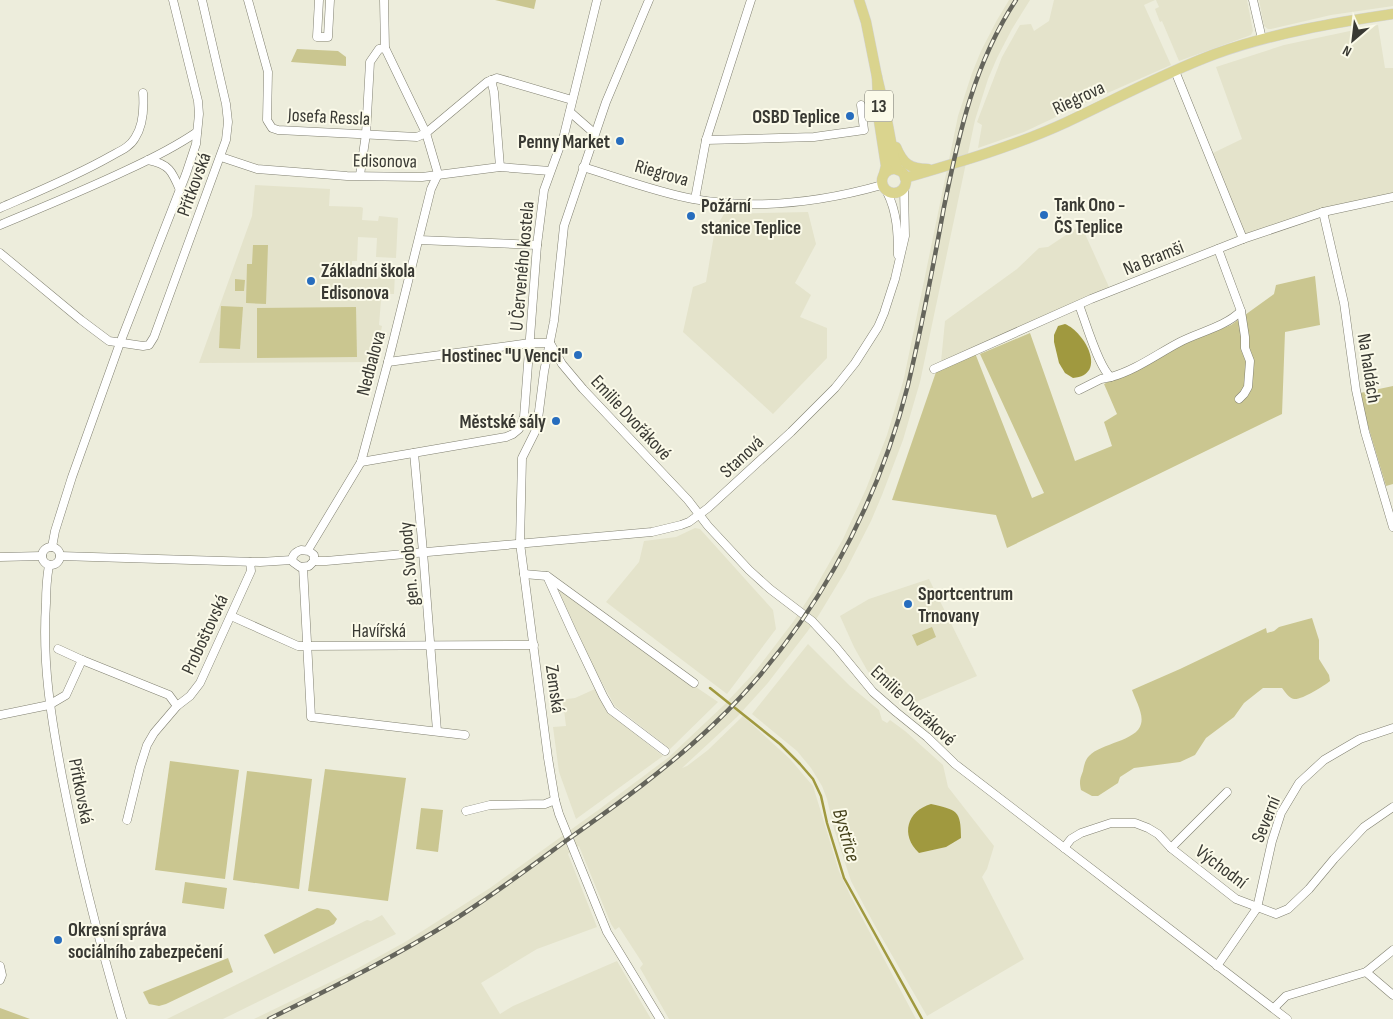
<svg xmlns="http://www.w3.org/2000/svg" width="1393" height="1019" viewBox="0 0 1393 1019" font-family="'Sofia Sans Condensed',sans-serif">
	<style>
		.built { fill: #e4e3cb }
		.green { fill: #cac690 }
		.water { fill: #a0993f }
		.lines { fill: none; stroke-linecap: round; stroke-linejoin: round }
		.stream { stroke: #a0993f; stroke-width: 2.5 }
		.minor-casing { stroke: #818071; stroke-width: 9 }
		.major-casing { stroke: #d3d3d2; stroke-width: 11 }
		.minor { stroke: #fff; stroke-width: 8 }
		.major { stroke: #dad48e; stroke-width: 10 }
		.rail-casing { stroke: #65655c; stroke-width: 4.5 }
		.rail { stroke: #fbfae9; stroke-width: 2.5; stroke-dasharray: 8; stroke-linecap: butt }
		.poi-dot { fill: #276dbe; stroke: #fbfae9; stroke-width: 2 }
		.labels { text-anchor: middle; stroke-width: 4; stroke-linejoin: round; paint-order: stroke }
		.shield { fill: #fbfae9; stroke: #73736a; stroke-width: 1 }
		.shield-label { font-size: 18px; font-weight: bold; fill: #393933 }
		.street-label { font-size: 19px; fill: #393933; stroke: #fbfae9 }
		.poi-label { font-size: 19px; font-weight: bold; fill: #393933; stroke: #fbfae9; text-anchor: start }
		.water-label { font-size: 20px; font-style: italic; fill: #44401a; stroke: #fbfae9 }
	</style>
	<rect width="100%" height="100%" fill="#ededdc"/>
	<g class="built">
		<polygon points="1009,0 1030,0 1012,29 997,58 988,79 975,120 920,382 903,440 882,495 871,521 846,570 817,618 807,632 767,684 737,717 682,768 687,766 708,750 743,716 790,759 813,786 839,871 851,897 916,1019 669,1019 640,968 643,964 619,927 615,930 611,924 579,846 568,854 597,927 537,949 481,983 500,1014 513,1006 617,961 651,1019 254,1019 351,972 405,942 490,888 601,808 669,757 724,705 754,673 793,622 814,590 843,539 866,489 887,435 904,378 958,116 972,73 981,51 997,20"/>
		<polygon points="1054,0 1155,0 1144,5 1171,65 1094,99 1024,132 978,148 982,125 977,122 1002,57 1020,25 1031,24 1034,31 1049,21"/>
		<polygon points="1156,0 1247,0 1253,31 1251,35 1179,61 1162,21 1160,22 1155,9 1159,7"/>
		<polygon points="1259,0 1393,0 1393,6 1331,15 1271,29 1268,29 1264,26"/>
		<polygon points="1378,25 1385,68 1393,68 1393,194 1319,210 1245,234 1213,153 1242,139 1216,67 1284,45"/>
		<polygon points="255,185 330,189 329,206 361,207 363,208 362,220 378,221 379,216 398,218 396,258 376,257 377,238 358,237 357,261 352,261 352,271 395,273 394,294 389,294 389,300 381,300 379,325 382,326 375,362 199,363 252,216"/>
		<polygon points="808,212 816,244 795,283 811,295 800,317 827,328 827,358 773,414 683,332 693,287 706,282 715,229 724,214"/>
		<polygon points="1081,225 1109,287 941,362 945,321 1017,269 1039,248 1048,247"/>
		<polygon points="695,528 700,529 773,610 776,629 727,694 606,602 639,562 644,541 676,537"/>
		<polygon points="929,579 977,676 911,704 899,700 881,686 867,670 854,647 840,616 869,599"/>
		<polygon points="561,591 628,641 718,702 670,749 615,706 594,668 559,592"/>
		<polygon points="808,644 850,686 879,710 882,720 887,723 890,720 905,731 943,765 948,787 994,846 987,869 982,877 1024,959 927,1016 874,924 851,881 834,829 827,799 822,786 811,768 797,751 752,714"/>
		<polygon points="595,689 607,712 663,756 576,819 559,772 553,727 566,726 563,702 567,699 575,698"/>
		<polygon points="382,915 396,934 223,1019 167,1019 367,920 371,921"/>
	</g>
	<g class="green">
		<polygon points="495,0 536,0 534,9"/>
		<polygon points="297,49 338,51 346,57 346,66 291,62"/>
		<polygon points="253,245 268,245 266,304 246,303 247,264 252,264"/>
		<polygon points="1315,276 1320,325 1285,332 1282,414 1007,548 996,515 892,500 936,372 975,353 1032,498 1044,493 980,354 1030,333 1075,461 1112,446 1104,422 1117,414 1104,384 1184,344 1231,325 1274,294 1276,285"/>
		<polygon points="235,279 245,280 244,291 235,291"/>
		<polygon points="221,306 243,307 240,349 219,348"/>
		<polygon points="356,307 357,357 257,358 257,308"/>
		<polygon points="1393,386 1393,484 1386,486 1366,419 1360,393"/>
		<path d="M1312 618 1319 640V659L1329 675 1330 681C1324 686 1302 700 1294 699 1289 698 1285 692 1282 688H1263L1244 703 1234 717 1206 738 1195 755 1180 762 1134 768 1120 777 1118 783 1098 796H1092L1081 790C1079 781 1080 779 1083 771 1084 766 1085 760 1089 756 1101 743 1137 741 1141 724 1144 714 1135 699 1132 690L1180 669 1266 628 1267 633 1274 631 1279 627Z"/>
		<polygon points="932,627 936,637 917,646 912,635"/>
		<polygon points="170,761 239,770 225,879 155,870"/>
		<polygon points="325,769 406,778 388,901 308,891"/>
		<polygon points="247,771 312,779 299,889 233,880"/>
		<polygon points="421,808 443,810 438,852 416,849"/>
		<polygon points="185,882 227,888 224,909 182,903"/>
		<polygon points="317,908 329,910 337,919 334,924 274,954 264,935"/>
		<polygon points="228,958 233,972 166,1004 159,1006 149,1004 143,992"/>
		<polygon points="0,1008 30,1019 0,1019"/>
	</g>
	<g class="water">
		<path d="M1065 324C1085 332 1108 375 1073 378L1065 373 1059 363 1054 342V335L1058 326Z"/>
		<path d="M931 804C957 810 961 810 961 838L946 847 919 853C900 835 907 811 931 804Z"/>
	</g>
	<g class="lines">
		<polyline class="stream" points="710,688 780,744 800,764 813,779 821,796 827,823 844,878 922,1019"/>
		<defs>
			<g id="minor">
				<polyline points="248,0 268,72 267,120 272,128 278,130 417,137 426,133 487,82 497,78 572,100"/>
				<polyline points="319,0 317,37 328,37 330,0"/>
				<polyline points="384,0 385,48 426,133 438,174"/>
				<polyline points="649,0 606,102 564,226 554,321 544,372 538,419 535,432 522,458 520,543 548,758 555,800 559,814 607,932 660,1019"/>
				<polyline points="1253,0 1262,39"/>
				<polyline points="1175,71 1243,239"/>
				<polyline points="491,80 494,92 500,167"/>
				<polyline points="570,112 594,133"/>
				<polyline points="706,140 814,137 864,130 861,105"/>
				<polyline points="221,157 257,169 347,176 422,177 500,167 550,171"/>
				<path d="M148 160C169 164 172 171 180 190"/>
				<path d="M583 167C619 178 656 192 693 199 755 210 822 202 882 185"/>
				<polyline points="360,175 366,134 370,62 379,49 385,48"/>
				<path d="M887 192C897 212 898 233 898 255"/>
				<polyline points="695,199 706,140 751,0"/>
				<path d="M0 208C37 192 76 176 111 156 120 151 130 147 135 138 143 126 144 107 143 93"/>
				<polyline points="1323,212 1344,303 1356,390 1365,432 1393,527"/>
				<path d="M0 225C43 207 85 190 127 170 151 159 175 147 197 132"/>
				<polyline points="419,240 537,245"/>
				<polyline points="1218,249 1241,311 1245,337 1245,348 1250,361 1248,387 1244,394 1239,399"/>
				<polyline points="0,253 81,320 109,341 143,346 149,345 154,337 226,140 228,122 226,104 202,0"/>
				<path d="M1079 305C1085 320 1099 369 1111 377 1136 370 1157 354 1180 342 1199 332 1225 327 1241 311"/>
				<polyline points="550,343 562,364 583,389 688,500 708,526 749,570 770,589 812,621 836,647 873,692 896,712 927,737 955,764 1287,1019"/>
				<polyline points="388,362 530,343 550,343"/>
				<polyline points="934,369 1091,299 1243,239 1323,212 1393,197"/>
				<polyline points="1079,390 1101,379 1111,377"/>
				<polyline points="414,453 423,552 437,731"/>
				<polyline points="361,462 506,437 513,434 519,429 524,417 537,245 544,190 564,135 597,0"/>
				<polyline points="52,547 55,531 72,477 120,343 186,174 196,144 199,114 198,101 173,0"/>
				<circle cx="51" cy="556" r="9"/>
				<path d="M301 550 309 551 314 555V561L309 566 300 567 293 562C291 556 295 552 301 550Z"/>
				<polyline points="308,550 361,462 388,362 431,189 438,174"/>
				<polyline points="60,556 260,562 292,560"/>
				<polyline points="0,557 42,556"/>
				<polyline points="314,561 326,561 652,532 681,525 689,522 708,508 791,432 835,388 855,363 878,327 884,313 895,279 905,236 904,188"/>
				<path d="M49 565C47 577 46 590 46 603 42 663 51 717 62 776 78 859 98 938 122 1019"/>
				<polyline points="303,567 311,717 465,735"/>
				<polyline points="524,574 547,576 694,683"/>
				<polyline points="547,576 572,631 603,696 611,710 665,751"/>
				<polyline points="231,616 298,646 534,645"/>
				<polyline points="58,649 82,660"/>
				<polyline points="0,715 49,705 66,695 82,660 169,695 177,706"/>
				<polyline points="466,811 490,805 545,804 555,800"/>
				<polyline points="127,820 140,767 147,745 154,733 177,706 190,696 200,683 251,571 250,562"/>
				<polyline points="1064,848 1071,839 1081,833 1111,823 1135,823 1148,828 1158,834 1171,848 1236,899 1276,914 1288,909 1309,889 1334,859 1364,827 1393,807"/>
				<polyline points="1171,848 1227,792"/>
				<polyline points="0,966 2,975 0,980"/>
				<polyline points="1217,966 1257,908 1272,841 1281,813 1299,783 1324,760 1360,739 1393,728"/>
				<polyline points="1366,972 1393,995"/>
				<polyline points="1274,1008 1286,996 1366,972 1393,950"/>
			</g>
			<g id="major">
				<polyline points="859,0 866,22 877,77"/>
				<path d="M896 147C903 164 910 169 928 169"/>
				<circle cx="894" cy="181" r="12"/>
				<polyline points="884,174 886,166 879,121 877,77 886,115 894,158 898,170"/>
				<path d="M905 178C960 162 1015 146 1067 122 1116 99 1164 73 1215 54 1273 33 1333 23 1393 14"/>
			</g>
		</defs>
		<use href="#minor" class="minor-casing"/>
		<use href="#major" class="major-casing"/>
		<use href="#minor" class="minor"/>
		<use href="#major" class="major"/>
		<defs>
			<path id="rail" d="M269 1019C331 988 393 958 452 921 492 896 529 868 567 840 618 804 669 767 714 724 809 633 876 512 908 385 922 326 933 267 944 207 959 133 974 64 1016 0"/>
		</defs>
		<use href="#rail" class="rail-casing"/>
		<use href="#rail" class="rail"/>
	</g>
	<g class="poi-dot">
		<circle cx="850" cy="116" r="5"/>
		<circle cx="620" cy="141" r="5"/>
		<circle cx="1044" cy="215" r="5"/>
		<circle cx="691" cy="216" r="5"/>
		<circle cx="311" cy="281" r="5"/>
		<circle cx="578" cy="355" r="5"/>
		<circle cx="556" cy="421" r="5"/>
		<circle cx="908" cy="604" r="5"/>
		<circle cx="58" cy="940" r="5"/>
	</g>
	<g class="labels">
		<rect class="shield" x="865" y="90.5" width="28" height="31" rx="4"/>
		<g class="shield-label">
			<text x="879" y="112">13</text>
		</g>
		<g class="street-label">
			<text transform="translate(1078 97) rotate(-25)" y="7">Riegrova</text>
			<text transform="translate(329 116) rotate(3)" y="7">Josefa Ressla</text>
			<text transform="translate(385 160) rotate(1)" y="7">Edisonova</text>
			<text transform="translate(662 172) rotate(16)" y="7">Riegrova</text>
			<text transform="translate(193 184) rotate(-70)" y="7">Přítkovská</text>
			<text transform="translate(1153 257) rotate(-22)" y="7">Na Bramši</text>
			<text transform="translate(521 266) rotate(-85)" y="7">U Červeného kostela</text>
			<text transform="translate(370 363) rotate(-75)" y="7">Nedbalova</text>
			<text transform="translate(1370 368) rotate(81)" y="7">Na haldách</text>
			<text transform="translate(632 417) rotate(47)" y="7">Emilie Dvořákové</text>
			<text transform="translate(741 456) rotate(-43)" y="7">Stanová</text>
			<text transform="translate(408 564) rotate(-95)" y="7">gen. Svobody</text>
			<text x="379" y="637">Havířská</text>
			<text transform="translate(204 634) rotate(-65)" y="7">Proboštovská</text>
			<text transform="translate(556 689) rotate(82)" y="7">Zemská</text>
			<text transform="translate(914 705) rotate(43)" y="7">Emilie Dvořákové</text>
			<text transform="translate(82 791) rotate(79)" y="7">Přítkovská</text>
			<text transform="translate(1265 819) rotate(-68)" y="7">Severní</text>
			<text transform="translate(1222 866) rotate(37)" y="7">Východní</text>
		</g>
		<g class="poi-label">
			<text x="840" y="123" text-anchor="end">OSBD Teplice</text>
			<text x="610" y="148" text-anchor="end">Penny Market</text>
			<text x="1054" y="211">Tank Ono -<tspan x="1054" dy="22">ČS Teplice</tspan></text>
			<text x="701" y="212">Požární<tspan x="701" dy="22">stanice Teplice</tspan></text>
			<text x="321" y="277">Základní škola<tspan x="321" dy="22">Edisonova</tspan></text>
			<text x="568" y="362" text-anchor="end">Hostinec "U Venci"</text>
			<text x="546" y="428" text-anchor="end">Městské sály</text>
			<text x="918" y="600">Sportcentrum<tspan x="918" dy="22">Trnovany</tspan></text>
			<text x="68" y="936">Okresní správa<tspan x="68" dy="22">sociálního zabezpečení</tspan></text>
		</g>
		<g class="water-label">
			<text transform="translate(847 835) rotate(74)" y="7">Bystřice</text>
		</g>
	</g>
	<g transform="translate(1353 40) rotate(208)" stroke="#fbfae9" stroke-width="4" paint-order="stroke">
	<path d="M0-4L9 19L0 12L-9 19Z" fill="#393933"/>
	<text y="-8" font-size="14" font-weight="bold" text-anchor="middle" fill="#393933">N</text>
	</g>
</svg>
